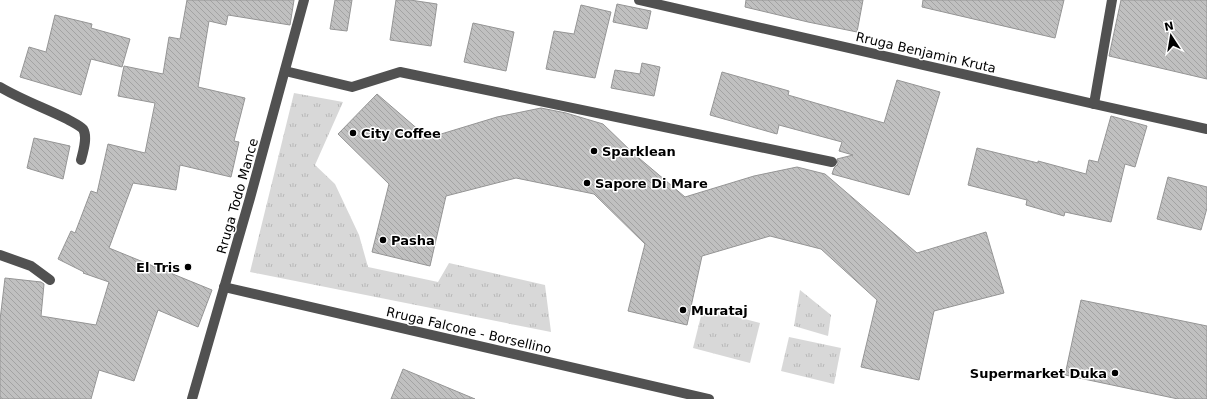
<svg xmlns="http://www.w3.org/2000/svg" width="1207" height="399" viewBox="0 0 1207 399" font-family="'DejaVu Sans',sans-serif">
	<style>
		.grass { fill: url(#grass-tufts) }
		.building { fill: url(#building-back-hatch); stroke: #959595 }
		.lines { fill: none; stroke-linecap: round; stroke-linejoin: round }
		.minor { stroke: #515151; stroke-width: 10 }
		.poi-dot { fill: #000; stroke: #fff; stroke-width: 1.5 }
		.labels { text-anchor: middle; stroke-width: 3; stroke-linejoin: round; paint-order: stroke }
		.street-label { font-size: 13px; fill: #000; stroke: #fff }
		.poi-label { font-size: 13px; font-weight: bold; fill: #000; stroke: #fff; text-anchor: start }
	</style>
	<defs>
		<pattern id="grass-tufts" width="24" height="20" patternUnits="userSpaceOnUse"><rect width="24" height="20" fill="#d8d8d8"/><path d="M3 7l-1-3M5 7V3M7 7l1-3M15 17l-1-3M17 17v-4M19 17l1-3" fill="none" stroke="#b8b8b8"/></pattern>
		<pattern id="building-back-hatch" width="6" height="6" patternUnits="userSpaceOnUse"><rect width="6" height="6" fill="#c0c0c0"/><path d="M-1 5l2 2M0 0l6 6M5-1l2 2" fill="none" stroke="#a3a3a3"/></pattern>
	</defs>
	<rect width="100%" height="100%" fill="#fff"/>
	<g class="grass">
		<polygon points="294,93 343,102 315,165 335,184 359,235 368,267 438,282 449,263 545,285 551,332 250,272"/>
		<polygon points="800,290 831,315 828,336 794,326"/>
		<polygon points="703,308 760,323 750,363 693,348"/>
		<polygon points="789,337 841,348 834,384 781,371"/>
	</g>
	<g class="building">
		<polygon points="187,0 294,0 290,25 228,15 226,25 209,21 198,87 245,98 234,141 239,142 231,177 180,165 176,190 133,183 109,248 212,290 198,327 158,310 134,381 99,370 91,399 0,399 0,320 5,278 41,282 44,284 41,316 96,325 109,282 83,273 84,272 58,259 71,231 75,233 91,191 97,193 108,144 145,153 155,103 118,96 124,66 163,74 169,37 180,39"/>
		<polygon points="335,0 352,0 347,31 330,29"/>
		<polygon points="396,0 410,0 437,4 431,46 390,40"/>
		<polygon points="746,0 863,0 857,32 808,22 745,7"/>
		<polygon points="923,0 1064,0 1055,38 922,7"/>
		<polygon points="1121,0 1207,0 1207,79 1109,56"/>
		<polygon points="617,4 651,11 647,29 613,22"/>
		<polygon points="581,5 611,12 595,78 546,69 554,31 574,34"/>
		<polygon points="55,15 92,24 91,28 130,39 122,67 91,59 81,95 20,77 29,47 46,52"/>
		<polygon points="473,23 514,32 506,71 464,62"/>
		<polygon points="642,63 660,67 654,96 611,88 615,70 640,74"/>
		<polygon points="722,72 789,91 788,95 884,123 897,80 940,92 909,195 832,174 834,168 838,164 837,159 853,155 839,151 842,142 779,125 777,134 710,115"/>
		<polygon points="377,94 428,138 497,117 541,108 566,113 603,124 633,153 685,197 754,176 797,167 825,174 917,253 986,232 1004,293 934,311 919,380 861,367 877,300 821,249 770,236 702,256 687,325 628,311 645,244 594,194 516,178 446,196 430,266 372,252 389,184 338,134"/>
		<polygon points="1111,116 1147,126 1135,167 1125,164 1111,222 1065,212 1064,216 1026,205 1027,200 968,185 977,148 1038,163 1038,161 1086,174 1089,160 1098,162"/>
		<polygon points="34,138 70,146 63,179 27,168"/>
		<polygon points="1168,177 1207,187 1207,208 1201,230 1157,219"/>
		<polygon points="1081,300 1207,326 1207,399 1178,399 1065,375"/>
		<polygon points="403,369 475,399 391,399"/>
	</g>
	<g class="lines">
		<g class="minor">
			<polyline points="639,0 1094,104 1207,129"/>
			<polyline points="285,71 352,87 400,72 832,162"/>
			<path d="M0 87C22 100 45 108 67 119 72 122 79 125 83 129 88 137 83 152 81 160"/>
			<polyline points="1094,104 1112,0"/>
			<polyline points="0,255 31,266 50,280"/>
			<polyline points="224,287 709,399"/>
			<polyline points="192,399 250,198 304,0"/>
		</g>
	</g>
	<g class="poi-dot">
		<circle cx="353" cy="133" r="4"/>
		<circle cx="594" cy="151" r="4"/>
		<circle cx="587" cy="183" r="4"/>
		<circle cx="383" cy="240" r="4"/>
		<circle cx="188" cy="267" r="4"/>
		<circle cx="683" cy="310" r="4"/>
		<circle cx="1115" cy="373" r="4"/>
	</g>
	<g class="labels">
		<g class="street-label">
			<text transform="translate(926 52) rotate(13)" y="5">Rruga Benjamin Kruta</text>
			<text transform="translate(237 196) rotate(-74)" y="5">Rruga Todo Mance</text>
			<text transform="translate(469 330) rotate(13)" y="5">Rruga Falcone - Borsellino</text>
		</g>
		<g class="poi-label">
			<text x="361" y="138">City Coffee</text>
			<text x="602" y="156">Sparklean</text>
			<text x="595" y="188">Sapore Di Mare</text>
			<text x="391" y="245">Pasha</text>
			<text x="180" y="272" text-anchor="end">El Tris</text>
			<text x="691" y="315">Murataj</text>
			<text x="1107" y="378" text-anchor="end">Supermarket Duka</text>
		</g>
	</g>
	<g transform="translate(1171 36) rotate(348)" stroke="#ffffff" stroke-width="3" paint-order="stroke">
	<path d="M0-3L7 15L0 10L-7 15Z" fill="#000000"/>
	<text y="-6" font-size="11" font-weight="bold" text-anchor="middle" fill="#000000">N</text>
	</g>
</svg>
